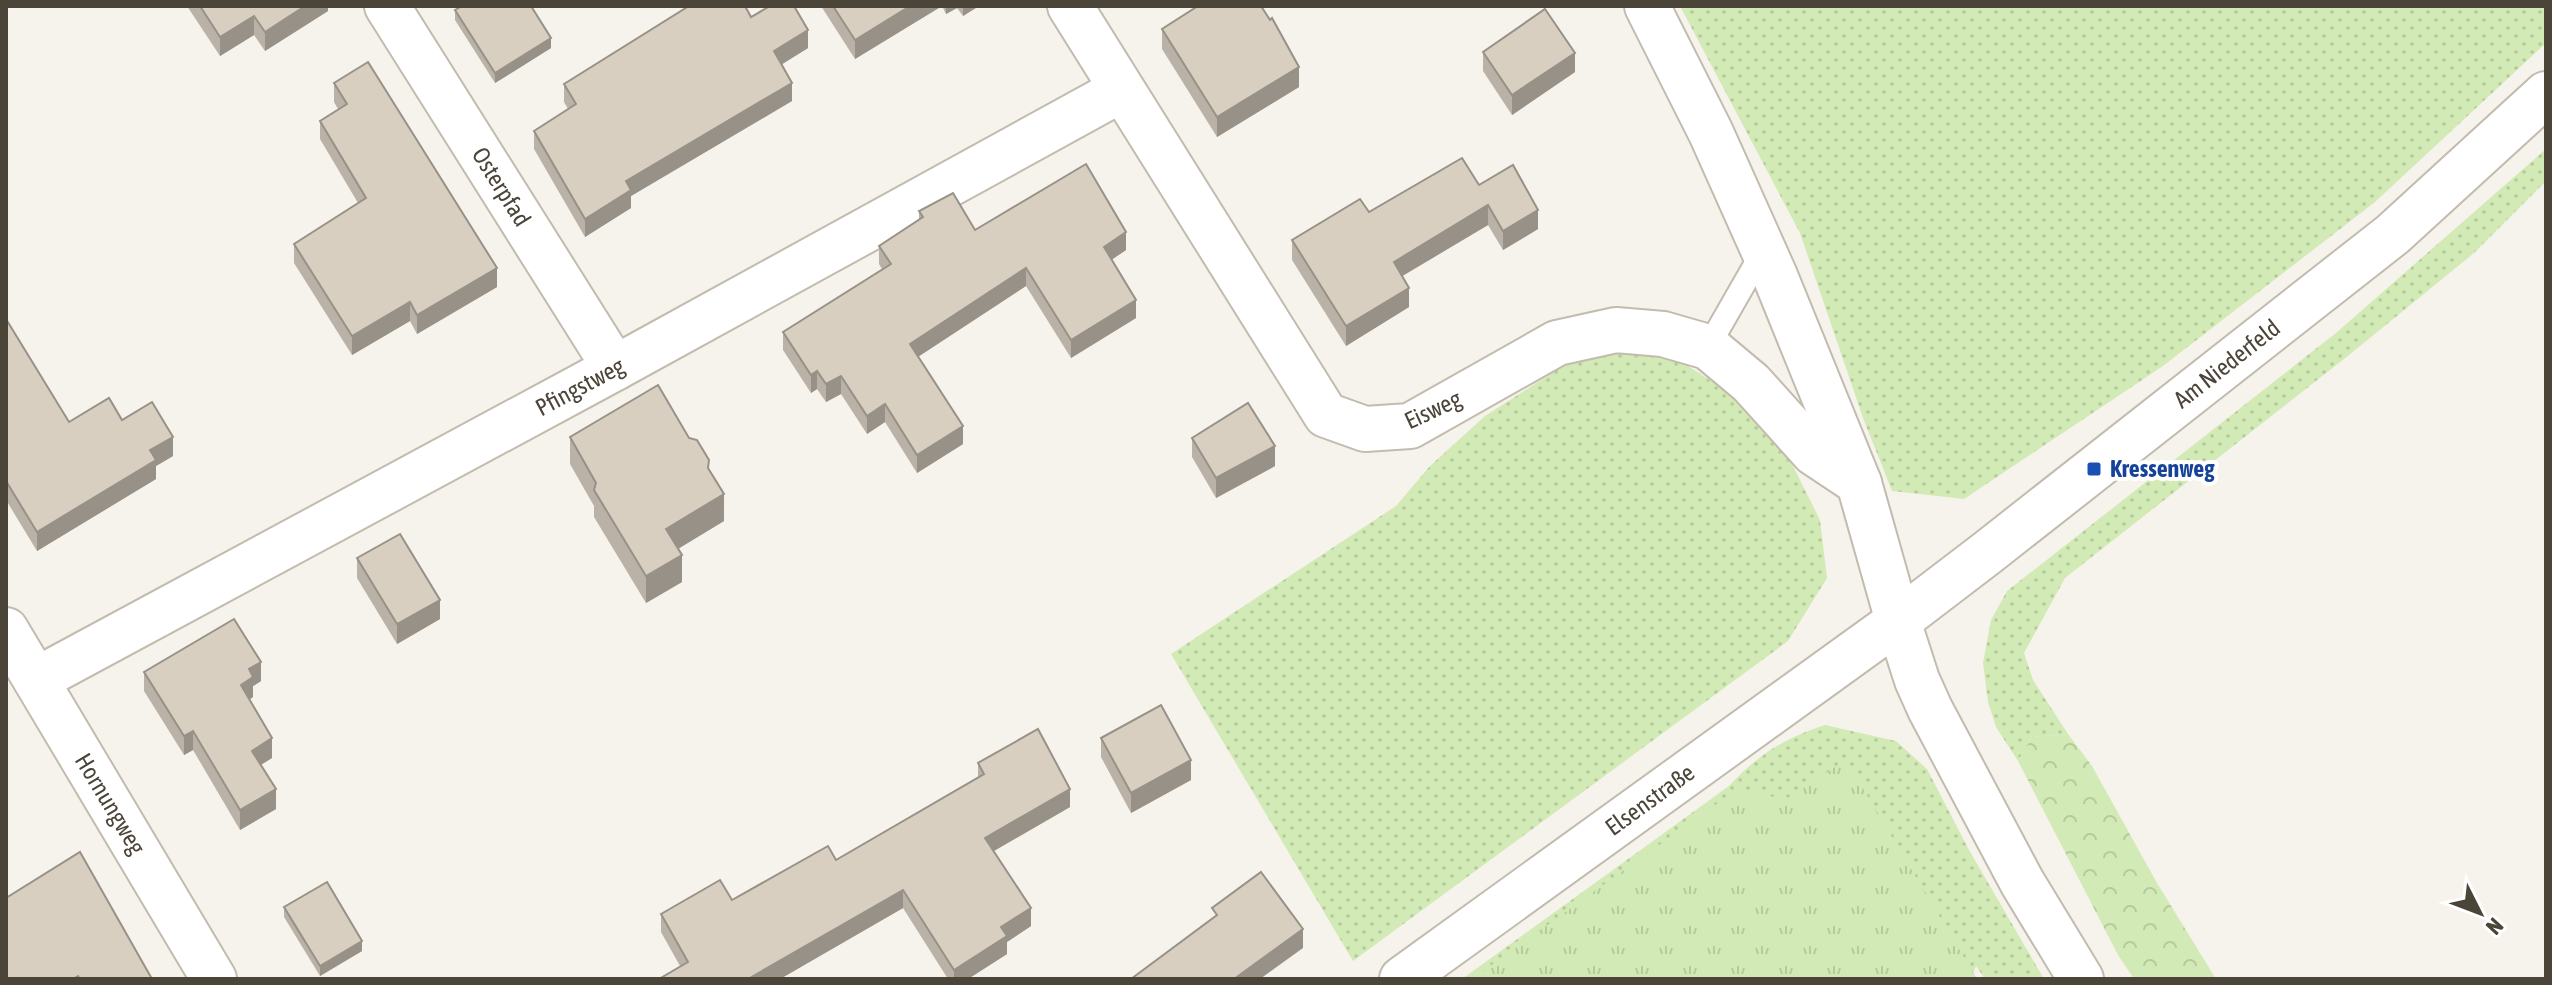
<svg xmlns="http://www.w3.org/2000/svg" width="2552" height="985" viewBox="0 0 2552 985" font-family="'Asap Condensed',sans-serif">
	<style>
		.grass { fill: url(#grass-dots) }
		.forest { fill: url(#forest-crowns) }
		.park { fill: url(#park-tufts) }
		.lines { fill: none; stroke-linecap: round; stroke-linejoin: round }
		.service-casing { stroke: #c2bbae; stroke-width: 26 }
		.minor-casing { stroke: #c2bbae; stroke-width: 48 }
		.tertiary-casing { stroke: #c2bbae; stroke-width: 48 }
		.service { stroke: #fff; stroke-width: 22 }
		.minor { stroke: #fff; stroke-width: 44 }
		.tertiary { stroke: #fff; stroke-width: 44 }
		.wall { fill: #bab2a6 }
		.shaded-wall { fill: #979187 }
		.building { fill: #d8cfc1; stroke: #979187; stroke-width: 2 }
		.transit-dot { fill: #1a4fb4; stroke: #fff; stroke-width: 3 }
		.labels { text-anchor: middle; stroke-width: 8; stroke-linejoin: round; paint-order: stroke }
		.street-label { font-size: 24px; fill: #4b4439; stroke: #fff }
		.transit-label { font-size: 24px; font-weight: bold; fill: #164399; stroke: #fff; text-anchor: start }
	</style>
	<defs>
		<pattern id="grass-dots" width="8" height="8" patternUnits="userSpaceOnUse" patternTransform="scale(2)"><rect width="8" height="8" fill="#d2eab5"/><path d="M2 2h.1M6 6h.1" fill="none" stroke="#b6ca9c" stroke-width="1.8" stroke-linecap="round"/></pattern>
		<pattern id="forest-crowns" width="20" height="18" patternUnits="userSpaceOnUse" patternTransform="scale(2)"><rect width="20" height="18" fill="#d2eab5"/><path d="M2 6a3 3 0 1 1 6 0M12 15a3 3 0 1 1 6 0" fill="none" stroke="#b6ca9c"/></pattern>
		<pattern id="park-tufts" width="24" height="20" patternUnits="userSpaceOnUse" patternTransform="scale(2)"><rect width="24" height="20" fill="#d2eab5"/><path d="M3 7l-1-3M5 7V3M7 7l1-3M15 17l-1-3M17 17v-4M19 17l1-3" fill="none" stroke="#b6ca9c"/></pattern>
	</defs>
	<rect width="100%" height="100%" fill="#f6f3ec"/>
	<g class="grass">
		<polygon points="1680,6 2546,6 2546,43 2375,202 2163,366 1964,499 1892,491 1863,418 1800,233"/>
		<polygon points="2546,149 2546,181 2474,253 2349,355 2065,578 2024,653 2033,680 2068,734 2032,737 2018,761 1996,727 1988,702 1983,663 1991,620 2007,591 2336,333"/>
		<polygon points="1625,350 1682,362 1728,392 1787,454 1820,520 1827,578 1788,641 1353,961 1171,654 1396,506 1430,466 1485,416 1566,364"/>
		<path d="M1825 725 1896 741 1927 769 1969 850 2044 979H1985L1976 966 1971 979H1462L1729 786C1759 754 1783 739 1825 725Z"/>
	</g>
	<polygon class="forest" points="2068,734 2092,766 2157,883 2216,979 2134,979 2118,955 2018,761 2032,737"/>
	<polygon class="park" points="1846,760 1977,979 1472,979 1736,790 1786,799"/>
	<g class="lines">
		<defs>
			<polyline id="service" points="1708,347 1763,251"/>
			<g id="minor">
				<polyline points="387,6 615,368"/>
				<polyline points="1070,6 1326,415 1365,429 1410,426 1557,343 1616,330 1663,334 1708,347 1751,383 1814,453 1859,483"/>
				<polyline points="1647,6 1711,133 1775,276 1859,483 1898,621"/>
				<polyline points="6,630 214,979"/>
				<polyline points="36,680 615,368 1121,90"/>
			</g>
			<g id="tertiary">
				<polyline points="1898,621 1917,680 1930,709 2022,882 2081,979"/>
				<polyline points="1402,979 1898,621 1987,553 2393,234 2546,94"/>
			</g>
		</defs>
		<use href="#service" class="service-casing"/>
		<use href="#minor" class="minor-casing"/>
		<use href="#tertiary" class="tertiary-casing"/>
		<use href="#service" class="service"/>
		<use href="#minor" class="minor"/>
		<use href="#tertiary" class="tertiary"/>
	</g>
	<g class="wall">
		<polygon points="187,6 328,6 328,11 265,51 254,35 220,56"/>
		<polygon points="821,6 979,6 963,16 957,8 946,14 942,6 855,59"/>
		<polygon points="455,10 551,48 495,83 455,20"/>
		<polygon points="751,17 808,48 781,65 792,101 631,196 631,208 585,237 534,149 534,131 568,109 564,102 564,84"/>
		<polygon points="1162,29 1299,87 1217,137 1162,49"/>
		<polygon points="1483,52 1575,72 1512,115 1483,71"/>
		<polygon points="334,83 497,287 417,334 410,321 352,355 294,263 294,244 358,203 320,139 320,121 338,109 334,102"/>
		<polygon points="1479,185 1538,229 1503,250 1488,225 1402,276 1409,307 1346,346 1292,260 1292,240 1369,212"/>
		<polygon points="919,211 975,230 1126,250 1112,259 1136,318 1071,358 1026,286 918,357 963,444 917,473 885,422 867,434 841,394 826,402 817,389 811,393 783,350 783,332 882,269 879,264 879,246 919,220"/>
		<polygon points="6,319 69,422 122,420 173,456 156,466 156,479 37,551 6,500"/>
		<polygon points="570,437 689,438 709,470 724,521 678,549 682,582 646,603 594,517 594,506 570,464"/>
		<polygon points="1192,438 1275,466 1216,498 1192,457"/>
		<polygon points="357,558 440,619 397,644 357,578"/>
		<polygon points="144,672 261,681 253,686 253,697 249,700 272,758 261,765 276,809 240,830 193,750 184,755 144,691"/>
		<polygon points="1101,738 1191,780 1131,813 1101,757"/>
		<polygon points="978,763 1070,807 994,851 1031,926 1007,942 1007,954 968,979 948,979 903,908 780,979 659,979 680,966 661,932 661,914 732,900 836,860 978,778"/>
		<polygon points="284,907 362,951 320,976 284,917"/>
	</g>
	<g class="shaded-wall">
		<polygon points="305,6 328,6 328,11 265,51 265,32"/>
		<polygon points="910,6 942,6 855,59 855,40"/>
		<polygon points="946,6 957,6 957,8 946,14"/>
		<polygon points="963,6 979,6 963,16"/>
		<polygon points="254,16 254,35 220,56 220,37"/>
		<polygon points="808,30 808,48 774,69 774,51"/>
		<polygon points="551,38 551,48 495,83 495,73"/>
		<polygon points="1575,53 1575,72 1512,115 1512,95"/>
		<polygon points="1299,67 1299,87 1217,137 1217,117"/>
		<polygon points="792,83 792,101 631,196 631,208 585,237 585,219 626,181"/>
		<polygon points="1488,205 1488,225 1394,281 1394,262"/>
		<polygon points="1538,210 1538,229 1503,250 1503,231"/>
		<polygon points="1126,232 1126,250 1104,265 1104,247"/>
		<polygon points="497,268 497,287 417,334 417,315"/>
		<polygon points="1026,268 1026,286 910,362 910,344"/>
		<polygon points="1409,288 1409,307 1346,346 1346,326"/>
		<polygon points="1136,300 1136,318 1071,358 1071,340"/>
		<polygon points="410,302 410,321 352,355 352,336"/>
		<polygon points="817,371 817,389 811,393 811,375"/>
		<polygon points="841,376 841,394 826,402 826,384"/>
		<polygon points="885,404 885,422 867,434 867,416"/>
		<polygon points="963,426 963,444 917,473 917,455"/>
		<polygon points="173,437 173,456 156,466 156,479 37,551 37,532 150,450"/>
		<polygon points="1275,446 1275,466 1216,498 1216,478"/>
		<polygon points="724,494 724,521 666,556 666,529"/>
		<polygon points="682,555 682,582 646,603 646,576"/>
		<polygon points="440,600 440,619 397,644 397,624"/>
		<polygon points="261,662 261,681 253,686 253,697 241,705 241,685 249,669"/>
		<polygon points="193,731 193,750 184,755 184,736"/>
		<polygon points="272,738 272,758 252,770 252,751"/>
		<polygon points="1191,760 1191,780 1131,813 1131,793"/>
		<polygon points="276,789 276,809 240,830 240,810"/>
		<polygon points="1070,789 1070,807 985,856 985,838"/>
		<polygon points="903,890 903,908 780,979 748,979"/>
		<polygon points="1031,908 1031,926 1007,942 1007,954 968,979 954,979 954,970 1001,927"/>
		<polygon points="1303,929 1303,948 1260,979 1234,979"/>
		<polygon points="362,941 362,951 320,976 320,966"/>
	</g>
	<g class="building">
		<polygon points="200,6 305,6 265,32 254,16 220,37"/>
		<polygon points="462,6 531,6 551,38 495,73 455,10"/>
		<polygon points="689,6 745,6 751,17 770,6 794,6 808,30 774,51 792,83 626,181 631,190 585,219 534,131 576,104 564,84"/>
		<polygon points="833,6 910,6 855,40"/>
		<polygon points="1198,6 1261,6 1270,20 1272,18 1299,67 1217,117 1162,29"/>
		<polygon points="1545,9 1575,53 1512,95 1483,52"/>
		<polygon points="368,62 497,268 417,315 410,302 352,336 294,244 366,198 320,121 347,104 334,83"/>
		<polygon points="1462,158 1479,185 1513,165 1538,210 1503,231 1488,205 1394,262 1409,288 1346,326 1292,240 1360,199 1369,212"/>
		<polygon points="1086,164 1126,232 1104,247 1136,300 1071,340 1026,268 910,344 963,426 917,455 885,404 867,416 841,376 826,384 817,371 811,375 783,332 891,264 879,246 923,217 919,211 953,193 975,230"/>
		<polygon points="6,319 69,422 109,398 122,420 152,402 173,437 150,450 156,460 37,532 6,481"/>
		<polygon points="658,385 689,438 697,440 709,460 708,468 724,494 666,529 682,555 646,576 594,490 596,483 570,437"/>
		<polygon points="1248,403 1275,446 1216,478 1192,438"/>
		<polygon points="400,534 440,600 397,624 357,558"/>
		<polygon points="234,619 261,662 249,669 253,677 241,685 272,738 252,751 276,789 240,810 193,731 184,736 144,672"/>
		<polygon points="1161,705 1191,760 1131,793 1101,738"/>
		<polygon points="1038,729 1070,789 985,838 1031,908 1001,927 1007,936 954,970 903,890 748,979 659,979 688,962 661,914 720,880 732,900 828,846 836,860 984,774 978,763"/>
		<polygon points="80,852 152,979 80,979 78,976 73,979 6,979 6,898"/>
		<polygon points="1261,872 1303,929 1234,979 1131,979 1217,915 1212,908"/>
		<polygon points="327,882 362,941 320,966 284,907"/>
	</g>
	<rect class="transit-dot" x="2086" y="461" width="16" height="16" rx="4"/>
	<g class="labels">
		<g class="street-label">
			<text transform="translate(501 187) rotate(58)" y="8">Osterpfad</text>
			<text transform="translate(2227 364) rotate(-38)" y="8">Am Niederfeld</text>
			<text transform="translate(580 387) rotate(-28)" y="8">Pfingstweg</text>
			<text transform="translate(1433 410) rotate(-25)" y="8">Eisweg</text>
			<text transform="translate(1650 800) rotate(-36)" y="8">Elsenstraße</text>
			<text transform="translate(110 804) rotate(59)" y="8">Hornungweg</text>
		</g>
		<g class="transit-label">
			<text x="2110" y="477">Kressenweg</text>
		</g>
	</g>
	<rect width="2552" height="985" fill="none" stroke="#4b4439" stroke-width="16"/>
	<g transform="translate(2480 913) rotate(132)" stroke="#ffffff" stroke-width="6" paint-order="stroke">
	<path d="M0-6L14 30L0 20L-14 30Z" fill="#4b4439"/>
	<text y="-12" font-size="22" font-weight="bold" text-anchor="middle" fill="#4b4439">N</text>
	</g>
</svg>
